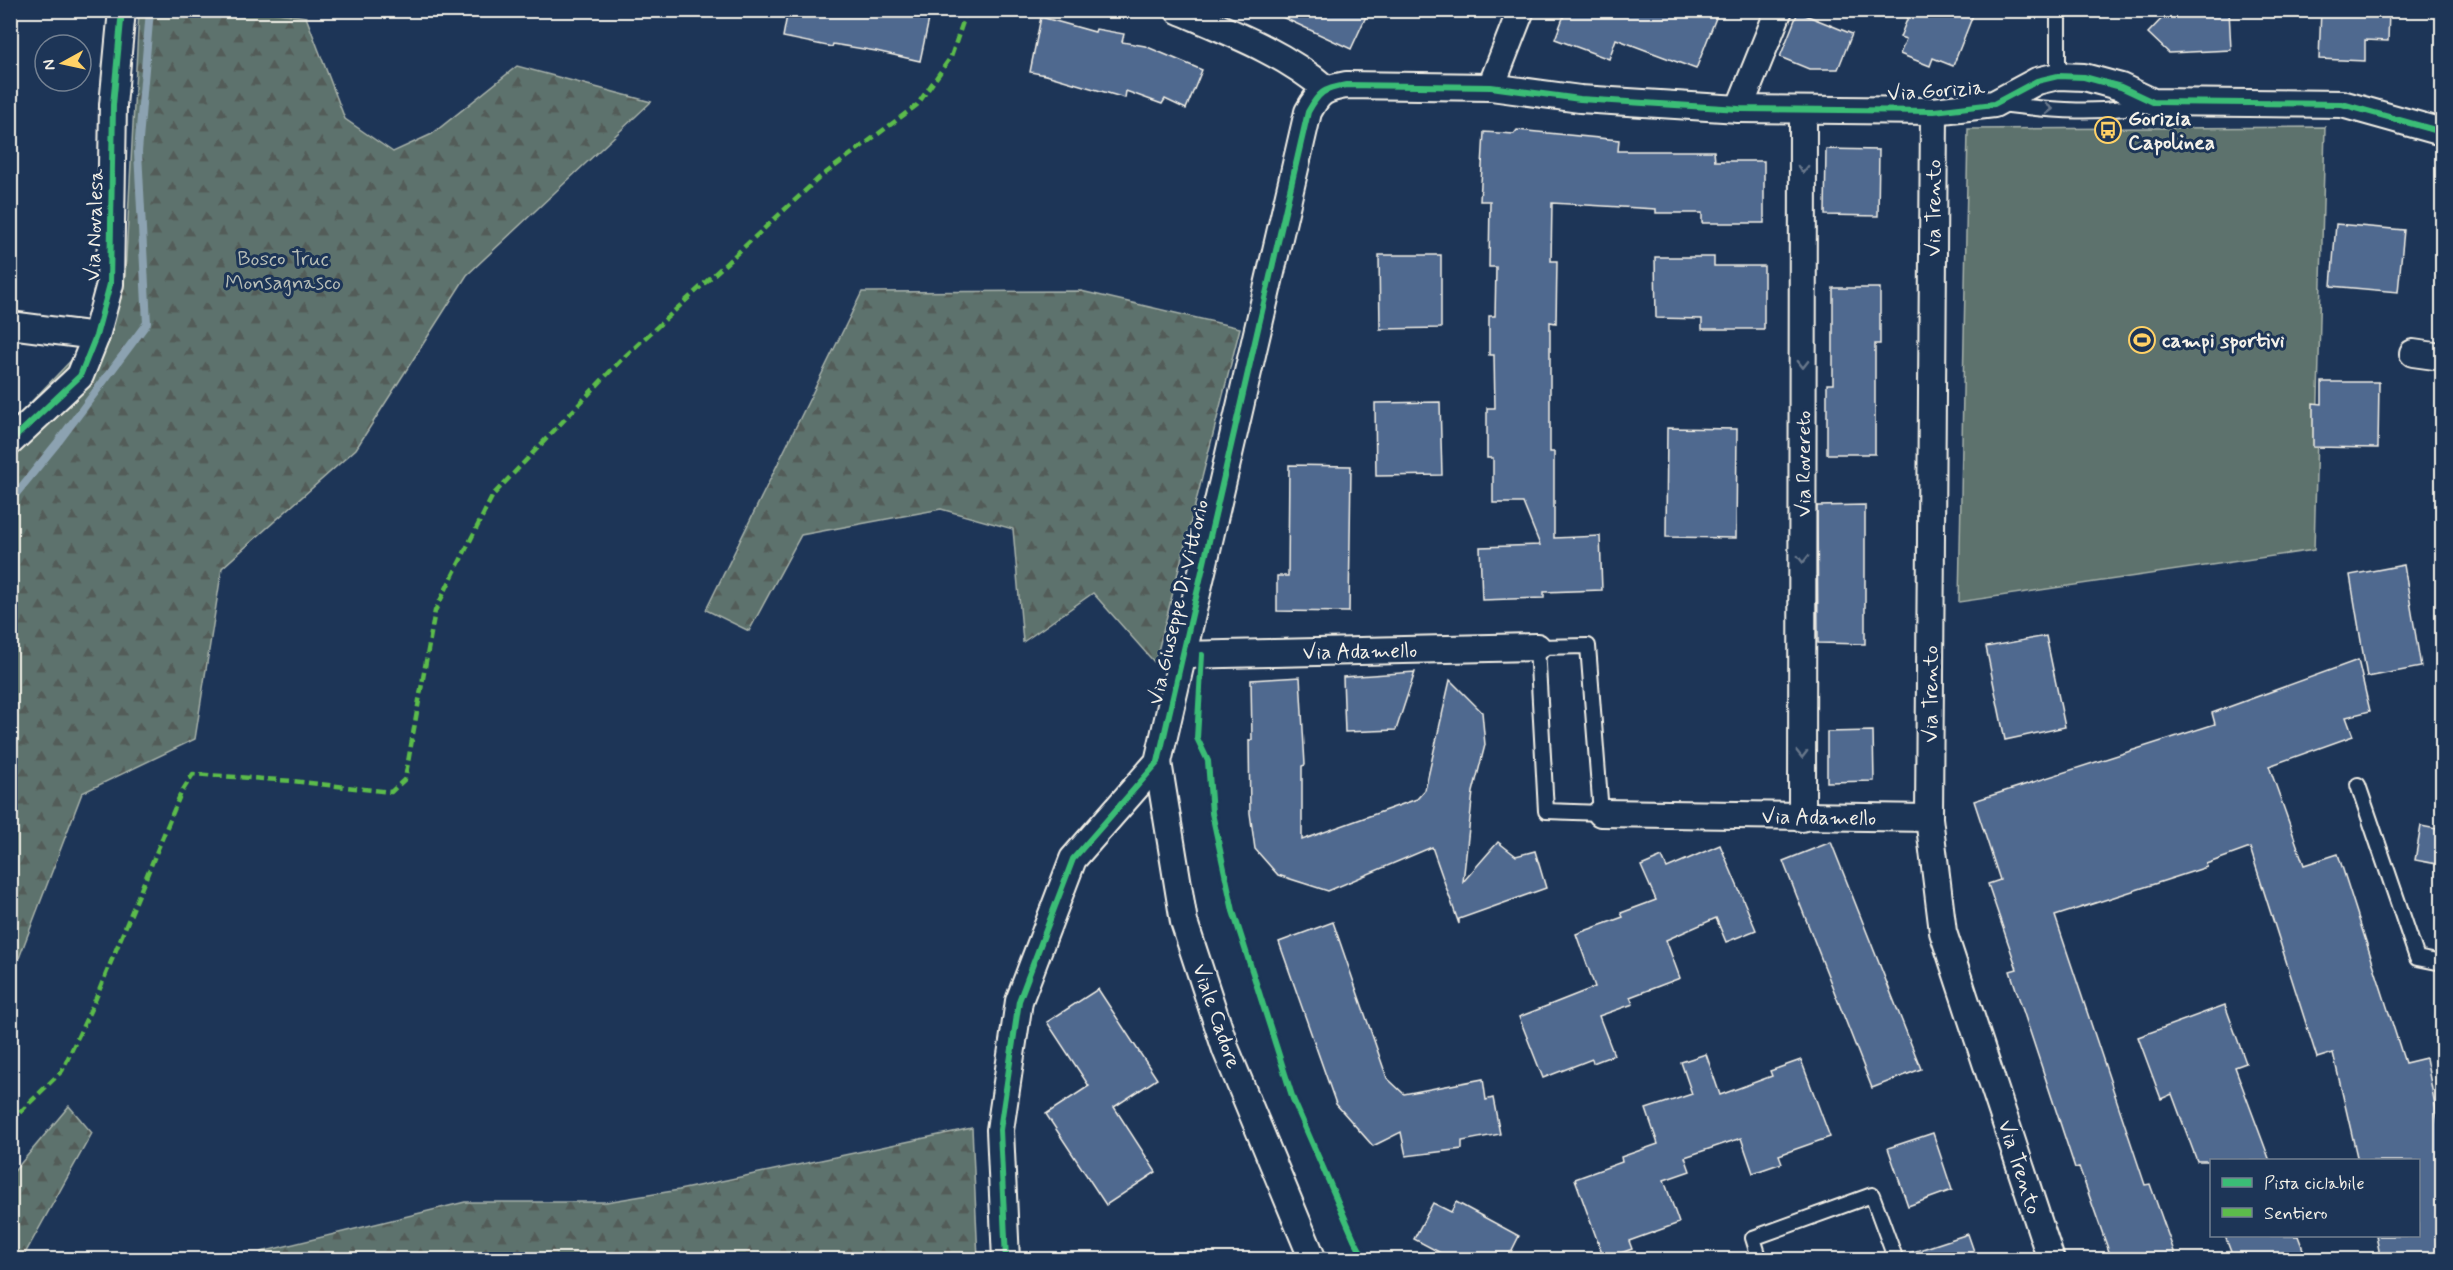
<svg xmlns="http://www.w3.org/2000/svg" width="2453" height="1270" viewBox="0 0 2453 1270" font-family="Mynerve,sans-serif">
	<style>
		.grass { fill: #5d726d; stroke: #a8b2aa; stroke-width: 1.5 }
		.forest { fill: url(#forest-firs); stroke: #a8b2aa; stroke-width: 1.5 }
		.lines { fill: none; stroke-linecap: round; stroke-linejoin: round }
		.stream { stroke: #8ca2b1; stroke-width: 8 }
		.building { fill: #50698f; stroke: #f4f1e8; stroke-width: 1.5 }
		.lane-casing { stroke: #f4f1e8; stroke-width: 18 }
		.street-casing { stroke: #f4f1e8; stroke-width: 30 }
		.lane { stroke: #1d3557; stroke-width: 14 }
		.street { stroke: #1d3557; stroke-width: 26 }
		.quiet { stroke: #5cbc4b; stroke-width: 4.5; stroke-dasharray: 9 4.5; stroke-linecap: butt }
		.cycleway-casing { stroke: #1d3557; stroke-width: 10 }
		.cycleway { stroke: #3abd76; stroke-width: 6 }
		.oneway { stroke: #68778a }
		.labels { text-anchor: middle; stroke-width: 6; stroke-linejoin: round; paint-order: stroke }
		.street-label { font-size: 21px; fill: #f4f1e8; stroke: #1d3557 }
		.poi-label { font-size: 21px; font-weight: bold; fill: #f4f1e8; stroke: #1d3557; text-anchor: start }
		.park-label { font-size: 21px; fill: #b8beb7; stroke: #1d3557 }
	</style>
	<defs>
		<pattern id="forest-firs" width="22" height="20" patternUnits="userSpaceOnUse" patternTransform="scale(1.5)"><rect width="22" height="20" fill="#5d726d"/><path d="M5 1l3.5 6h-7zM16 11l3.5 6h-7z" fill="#525b58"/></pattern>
	</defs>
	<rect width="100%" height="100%" fill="#1d3557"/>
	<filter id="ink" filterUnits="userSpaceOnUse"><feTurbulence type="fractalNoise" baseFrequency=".0167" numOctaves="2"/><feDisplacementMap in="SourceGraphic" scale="12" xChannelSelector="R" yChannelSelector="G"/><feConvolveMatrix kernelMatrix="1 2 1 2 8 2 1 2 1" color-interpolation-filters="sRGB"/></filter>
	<g filter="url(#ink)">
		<polygon class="grass" points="2325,127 2314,550 1959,602 1968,129"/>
		<g class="forest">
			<polygon points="257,10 306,17 345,119 393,152 432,134 517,66 651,102 467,275 356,449 222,568 195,739 82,793 11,979 11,423 82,349 92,381 125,276 139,11"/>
			<polygon points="1081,291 1240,328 1155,663 1093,593 1023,642 1013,529 941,509 801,535 749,631 706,610 862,292"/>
			<polygon points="69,1106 92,1133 22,1259 11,1259 11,1175"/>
			<polygon points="972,1128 978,1259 262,1259 261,1252 465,1202 606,1202 679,1190"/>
		</g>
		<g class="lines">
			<polyline class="stream" points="10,501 58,442 147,323 138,152 150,10"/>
		</g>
		<g class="building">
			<polygon points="788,10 931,10 920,61 876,51 833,44 832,47 783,37"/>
			<polygon points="1267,10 1369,10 1351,49"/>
			<polygon points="1566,10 1719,10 1696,69 1616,39 1609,59 1555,39"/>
			<polygon points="1911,10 1975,10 1953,66 1933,58 1930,66 1900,54 1906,39 1900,37"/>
			<polygon points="2229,10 2231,50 2169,53 2148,33 2169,11"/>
			<polygon points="2321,10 2389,10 2388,41 2365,40 2365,61 2319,59"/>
			<polygon points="1798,12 1852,34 1838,69 1809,69 1780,57"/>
			<polygon points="1041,17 1095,32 1096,29 1124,34 1122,42 1145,46 1202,70 1186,109 1165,99 1162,104 1126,91 1125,98 1046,75 1030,72"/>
			<polygon points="1517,130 1619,140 1618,151 1714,151 1715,161 1764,161 1764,223 1702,223 1702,213 1656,213 1656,209 1552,203 1551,261 1557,261 1556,323 1550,322 1550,452 1554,452 1554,538 1600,536 1602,590 1544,592 1544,598 1482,600 1480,547 1540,545 1523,503 1493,503 1493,458 1487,458 1487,408 1495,408 1494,355 1489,355 1489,316 1495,316 1496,267 1489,267 1490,201 1480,201 1484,132 1514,134"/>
			<polygon points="1826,149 1879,150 1878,216 1825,215"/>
			<polygon points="2336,224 2404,230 2398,292 2331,286"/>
			<polygon points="1379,255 1441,255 1441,328 1380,329"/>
			<polygon points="1655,257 1714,257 1714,266 1764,266 1764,329 1702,329 1702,319 1656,318"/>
			<polygon points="1833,288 1880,288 1880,344 1875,344 1875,454 1827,454 1827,384 1833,384"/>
			<polygon points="2322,382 2379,382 2378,448 2313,447 2313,403 2322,404"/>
			<polygon points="1440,402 1442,475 1376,476 1375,403"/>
			<polygon points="1667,428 1737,429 1736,538 1666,537"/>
			<polygon points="1289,465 1351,466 1349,612 1277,611 1277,576 1288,576"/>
			<polygon points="1865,505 1865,644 1818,643 1817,506"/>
			<polygon points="2404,565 2421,667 2367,677 2350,575"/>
			<polygon points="2046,636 2065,727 2005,740 1986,647"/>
			<polygon points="2358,660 2370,711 2346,717 2353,736 2269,766 2304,865 2338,854 2405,1063 2426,1058 2442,1141 2442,1260 2381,1260 2376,1236 2418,1236 2418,1161 2358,1161 2333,1053 2317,1058 2250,848 2206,864 2207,867 2055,916 2145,1185 2150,1184 2177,1260 2112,1260 2079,1167 2075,1168 2010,971 2017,969 1988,884 2000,880 1974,801 2215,724 2212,713"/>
			<polygon points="1415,672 1396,730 1345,732 1343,677"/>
			<polygon points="1300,677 1305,765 1302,766 1302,840 1417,799 1425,790 1450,680 1482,712 1485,745 1473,792 1463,882 1498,842 1516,856 1535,851 1546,888 1459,919 1459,924 1432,847 1328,891 1278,875 1255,849 1250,813 1249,740 1252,740 1251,680"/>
			<polygon points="1873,731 1874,781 1827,782 1827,732"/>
			<polygon points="2421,826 2442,830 2442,865 2415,860"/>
			<polygon points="1831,842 1921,1069 1872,1088 1783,861"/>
			<polygon points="1720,845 1756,930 1726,942 1716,918 1666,940 1680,978 1630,997 1633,1004 1599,1016 1614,1055 1593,1063 1592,1059 1543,1078 1519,1017 1595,987 1576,934 1623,917 1621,913 1656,900 1641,866 1662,857 1667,868"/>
			<polygon points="1333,922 1387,1078 1404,1094 1483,1079 1486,1100 1493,1098 1500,1134 1462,1141 1462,1149 1406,1156 1401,1132 1373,1146 1336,1104 1279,942"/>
			<polygon points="1098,989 1157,1079 1114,1107 1156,1172 1106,1205 1046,1114 1089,1086 1047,1022"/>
			<polygon points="2225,1005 2246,1063 2235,1067 2270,1161 2197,1161 2172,1094 2161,1099 2138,1037"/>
			<polygon points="1706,1054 1720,1095 1772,1076 1770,1071 1801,1060 1830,1137 1779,1155 1782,1163 1753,1173 1741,1138 1685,1157 1690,1171 1664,1180 1679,1223 1629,1241 1632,1249 1604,1259 1575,1179 1622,1162 1621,1157 1658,1144 1646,1109 1692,1094 1681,1062"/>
			<polygon points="1933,1133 1952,1190 1908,1206 1888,1148"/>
			<polygon points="1456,1202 1519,1236 1507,1260 1454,1260 1414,1239 1433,1203 1451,1212"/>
			<polygon points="1968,1234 1977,1260 1905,1260 1904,1255"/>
			<polygon points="2225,1236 2298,1236 2307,1260 2234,1260"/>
		</g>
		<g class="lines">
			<defs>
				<g id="lane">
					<polyline points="2058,76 2058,10"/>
					<path d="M2000 104C2049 110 2105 116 2153 102"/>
					<polygon points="1588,646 1601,813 1546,811 1537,647"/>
					<polyline points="2358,785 2417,958 2442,963"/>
					<polyline points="1760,1260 1753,1238 1872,1195 1896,1260"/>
				</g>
				<g id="street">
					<path d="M1178 10C1229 32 1283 52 1326 89"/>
					<polyline points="1491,87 1521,10"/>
					<polyline points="1739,109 1779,10"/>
					<polyline points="1934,111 1929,818 1943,932 2051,1260"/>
					<polyline points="10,325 96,336"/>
					<polyline points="2413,353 2442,357"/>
					<polyline points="10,442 80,376 96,336 110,284 113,105 122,10"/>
					<polyline points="1182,655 1537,647"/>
					<polyline points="1158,762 1184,922 1226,1050 1313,1260"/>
					<polyline points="1601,813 1929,818"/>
					<polyline points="1802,818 1803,110"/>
					<path d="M1006 1260 1000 1130 1019 1001 1073 859 1158 762 1308 112C1319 92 1323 89 1346 85L1491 87 1580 99 1739 109 1934 111 1994 104 2037 81 2058 76 2084 77 2121 87 2153 102 2342 104 2442 132"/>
				</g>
			</defs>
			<use href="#lane" class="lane-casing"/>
			<use href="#street" class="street-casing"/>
			<use href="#lane" class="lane"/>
			<use href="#street" class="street"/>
			<polyline class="quiet" points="10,1122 62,1071 96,998 181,793 193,774 293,781 391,792 405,779 435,611 493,495 621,360 819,178 917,105 951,57 967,10"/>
			<defs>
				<g id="cycleway">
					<polyline points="10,442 80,376 96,336 110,284 113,105 122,10"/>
					<polyline points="1202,655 1197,738 1208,761 1212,813 1233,911 1293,1099 1354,1239 1365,1260"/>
					<path d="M1006 1260 1000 1130 1019 1001 1073 859 1158 762 1308 112C1319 92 1323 89 1346 85L1491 87 1580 99 1739 109 1934 111 1994 104 2037 81 2058 76 2084 77 2121 87 2153 102 2342 104 2442 132"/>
				</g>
			</defs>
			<use href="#cycleway" class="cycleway-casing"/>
			<use href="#cycleway" class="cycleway"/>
		</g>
		<defs><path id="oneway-chevron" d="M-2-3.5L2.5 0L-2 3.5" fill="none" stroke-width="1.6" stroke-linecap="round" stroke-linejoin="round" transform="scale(1.5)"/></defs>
		<g class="oneway">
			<use href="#oneway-chevron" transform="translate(2049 109)"/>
			<use href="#oneway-chevron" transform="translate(1803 169) rotate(90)"/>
			<use href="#oneway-chevron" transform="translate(1803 364) rotate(90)"/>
			<use href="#oneway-chevron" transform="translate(1803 559) rotate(90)"/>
			<use href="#oneway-chevron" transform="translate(1802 754) rotate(90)"/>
		</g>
	</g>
	<defs>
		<symbol id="bus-ring" viewBox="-11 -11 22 22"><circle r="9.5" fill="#1d3557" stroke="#ffd166" stroke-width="1.5"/><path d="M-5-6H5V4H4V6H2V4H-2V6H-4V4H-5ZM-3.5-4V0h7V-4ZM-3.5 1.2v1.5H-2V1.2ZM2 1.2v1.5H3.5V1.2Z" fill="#ffd166"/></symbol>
		<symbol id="stadium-ring" viewBox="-11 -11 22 22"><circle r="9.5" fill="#1d3557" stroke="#ffd166" stroke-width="1.5"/><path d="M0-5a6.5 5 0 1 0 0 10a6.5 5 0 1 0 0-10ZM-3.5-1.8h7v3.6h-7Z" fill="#ffd166"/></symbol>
	</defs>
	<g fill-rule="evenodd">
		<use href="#bus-ring" x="2093" y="115" width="30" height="30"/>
		<use href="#stadium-ring" x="2127" y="325" width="30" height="30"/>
	</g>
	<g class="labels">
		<g class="street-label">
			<text transform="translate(1936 90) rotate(-4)" y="7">Via Gorizia</text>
			<text transform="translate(1933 208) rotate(-90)" y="7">Via Trento</text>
			<text transform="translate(94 225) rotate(-88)" y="7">Via Novalesa</text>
			<text transform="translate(1803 464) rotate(-90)" y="7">Via Rovereto</text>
			<text transform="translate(1178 602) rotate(-77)" y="7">Via Giuseppe Di Vittorio</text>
			<text transform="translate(1360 651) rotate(-1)" y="7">Via Adamello</text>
			<text transform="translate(1930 694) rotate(-90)" y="7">Via Trento</text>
			<text transform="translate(1819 817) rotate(1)" y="7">Via Adamello</text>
			<text transform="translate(1217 1016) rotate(71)" y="7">Viale Cadore</text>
			<text transform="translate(2020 1167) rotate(72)" y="7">Via Trento</text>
		</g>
		<g class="poi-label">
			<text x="2128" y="125">Gorizia<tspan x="2128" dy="24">Capolinea</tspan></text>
			<text x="2162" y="347">campi sportivi</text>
		</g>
		<g class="park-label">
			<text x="283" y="265">Bosco Truc<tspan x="283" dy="24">Monsagnasco</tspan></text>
		</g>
	</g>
	<rect width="2453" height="1270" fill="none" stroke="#1d3557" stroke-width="36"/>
	<rect x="18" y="18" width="2417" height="1234" fill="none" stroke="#f4f1e8" stroke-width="2" filter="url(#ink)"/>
	<rect x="2210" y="1159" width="210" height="78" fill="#1d3557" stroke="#738091" stroke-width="1.5"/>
	<rect x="2222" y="1178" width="30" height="9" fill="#3abd76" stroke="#738091" stroke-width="1.5"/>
	<text x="2264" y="1189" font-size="18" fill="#f4f1e8">Pista ciclabile</text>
	<rect x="2222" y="1208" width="30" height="9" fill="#5cbc4b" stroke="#738091" stroke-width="1.5"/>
	<text x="2264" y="1219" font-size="18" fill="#f4f1e8">Sentiero</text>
	<g transform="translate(63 63) rotate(262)"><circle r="28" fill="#1d3557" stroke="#738091" stroke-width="1.5"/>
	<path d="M0-4.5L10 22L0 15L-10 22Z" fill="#ffd166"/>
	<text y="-9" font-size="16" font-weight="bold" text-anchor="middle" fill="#f4f1e8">N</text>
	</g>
</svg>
